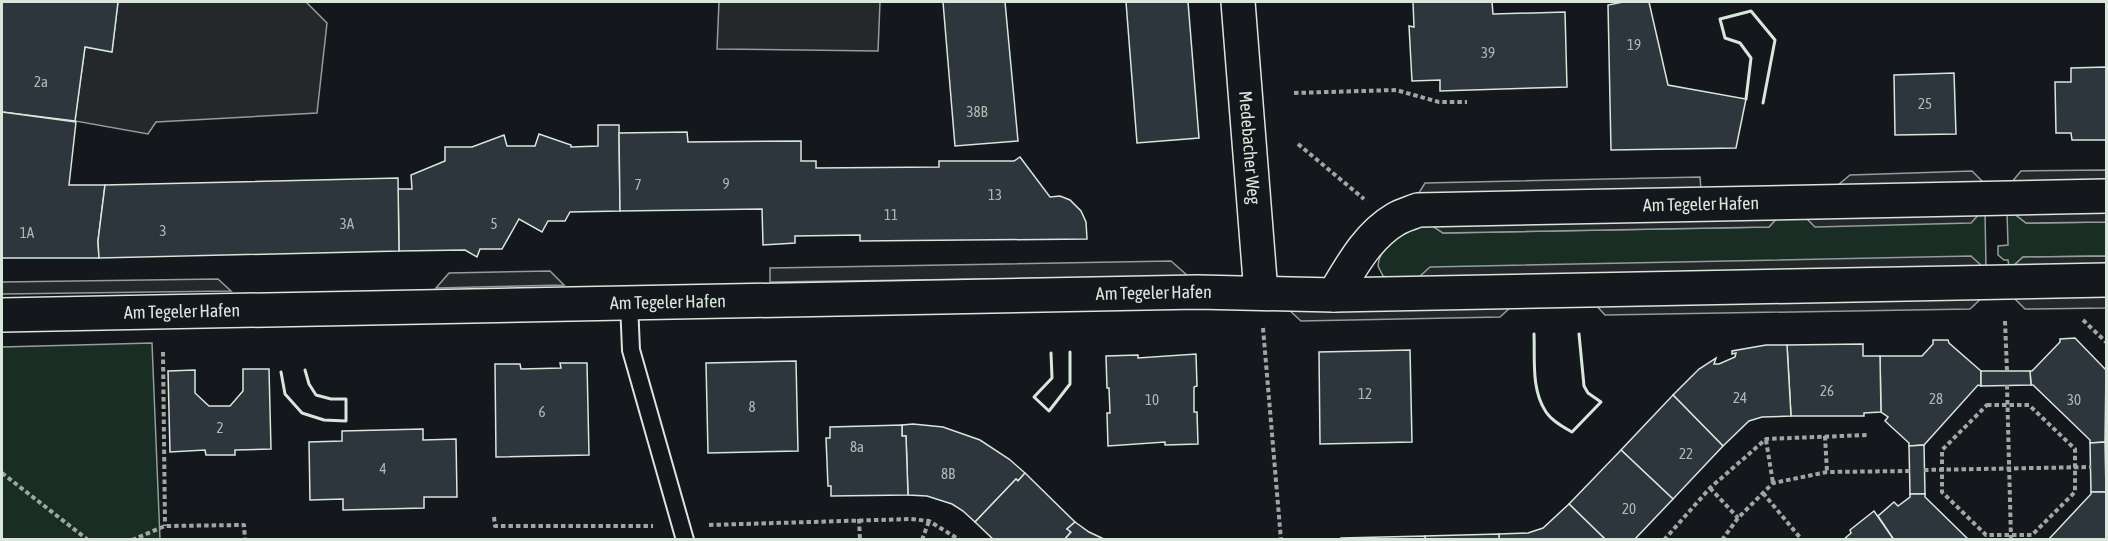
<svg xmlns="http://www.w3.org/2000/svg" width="2108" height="541" viewBox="0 0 2108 541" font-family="'Asap Condensed',sans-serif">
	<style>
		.green { fill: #1a2d24; stroke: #939e99; stroke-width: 1.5 }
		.parking { fill: #24282b; stroke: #939e99; stroke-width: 1.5 }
		.building { fill: #2c363c; stroke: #d8e6dc; stroke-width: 1.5 }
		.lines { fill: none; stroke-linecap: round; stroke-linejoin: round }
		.service-casing { stroke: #d8e6dc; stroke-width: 20 }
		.minor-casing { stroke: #d8e6dc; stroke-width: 36 }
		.path { stroke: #9da8a2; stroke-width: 4; stroke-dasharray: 4.5 3; stroke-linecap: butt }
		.service { stroke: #14181c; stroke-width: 16 }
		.minor { stroke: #14181c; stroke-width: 33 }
		.fence { stroke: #d8e6dc; stroke-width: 1.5; stroke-dasharray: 8 3; stroke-linecap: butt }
		.wall { stroke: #d8e6dc; stroke-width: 3 }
		.labels { text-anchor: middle; stroke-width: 4.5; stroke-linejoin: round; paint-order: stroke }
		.number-label { font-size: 15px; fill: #adbab4 }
		.street-label { font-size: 18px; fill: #d8e6dc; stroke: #14181c }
	</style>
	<rect width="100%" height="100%" fill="#14181c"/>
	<g class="green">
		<path d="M1985 212 1986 268 1393 280 1383 276 1378 266C1379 243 1410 230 1428 223L1443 233 1769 227 1780 215Z"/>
		<polygon points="2007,212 2012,212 2026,223 2106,222 2106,256 2023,257 2011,268 2009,267 2008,260 2004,260 1998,255 1998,246 2008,245"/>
		<polygon points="152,343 160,539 2,539 2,347"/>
	</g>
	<g class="parking">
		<polygon points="118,2 306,2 327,23 317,113 156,122 148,134 75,121 85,47 112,51"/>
		<polygon points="719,2 880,2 878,51 717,49"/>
		<polygon points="2106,170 2106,182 2011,183 2021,171"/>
		<polygon points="1972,171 1984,183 1837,186 1850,175"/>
		<polygon points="1700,177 1701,189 1417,196 1425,183"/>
		<polygon points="2106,210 2106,222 2026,223 2012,212"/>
		<polygon points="1982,211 1971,223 1815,227 1803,215"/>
		<polygon points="1780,215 1769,227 1443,233 1428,223"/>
		<polygon points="1971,256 1984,268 1417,279 1430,267"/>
		<polygon points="2106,256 2106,266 2011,268 2023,257"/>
		<polygon points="1171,261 1188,276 770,282 770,268"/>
		<polygon points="550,271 564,285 436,288 449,273"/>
		<polygon points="218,279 231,291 2,294 2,282"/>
		<polygon points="1984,296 1970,309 1605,315 1593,302"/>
		<polygon points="2106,296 2106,308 2025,309 2013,297"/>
		<polygon points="1512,306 1500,317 1301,321 1289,310"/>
	</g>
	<g class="building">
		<polygon points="2,2 118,2 112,52 85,47 75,121 2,112"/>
		<polygon points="943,2 1005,2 1018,141 955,146"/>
		<polygon points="1126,2 1188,2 1199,138 1137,143"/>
		<polygon points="1413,2 1492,2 1493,14 1565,12 1567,87 1440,91 1440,80 1412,81 1409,26 1414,27"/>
		<polygon points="1623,2 1649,2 1668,85 1746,99 1736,148 1611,150 1608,5"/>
		<polygon points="2106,67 2106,140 2072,140 2071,133 2056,133 2055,82 2071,82 2071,68"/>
		<polygon points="1954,73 1956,134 1895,135 1894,75"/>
		<polygon points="2,112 76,122 69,185 105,185 98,241 99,258 2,258"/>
		<polygon points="598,125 619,125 620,211 570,212 565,221 548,221 542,232 519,219 502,249 480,249 477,257 465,250 399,251 398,189 412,189 411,175 445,161 445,147 472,147 504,135 507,146 535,146 539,134 571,145 571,147 598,146"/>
		<polygon points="687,132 688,142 801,141 801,161 816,161 816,168 939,167 939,161 1014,161 1020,157 1050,197 1060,196 1070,200 1081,211 1086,222 1087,239 860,241 860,235 795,236 795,243 763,245 762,209 620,211 619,133"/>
		<polygon points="398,178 399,251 99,258 98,241 105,185"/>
		<polygon points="2075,338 2106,370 2105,442 2090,443 2090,440 2033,385 2031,385 2030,371 2032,371 2060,342 2060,339"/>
		<polygon points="1933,340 1948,340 1949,343 1981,371 1981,386 1978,385 1924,445 1909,446 1909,443 1885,421 1888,417 1881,412 1880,356 1922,356 1933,344"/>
		<polygon points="1863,344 1863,356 1880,356 1881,412 1864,413 1864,416 1791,416 1787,345"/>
		<polygon points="1766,345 1787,345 1791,416 1762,417 1749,421 1723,446 1673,395 1699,369 1716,358 1714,364 1719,364 1735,357 1736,353 1732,354 1732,351"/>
		<polygon points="1410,350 1412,442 1320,444 1319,352"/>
		<polygon points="1196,354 1197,386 1194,387 1194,412 1197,412 1198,444 1165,445 1165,442 1108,446 1107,413 1110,413 1109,388 1107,388 1106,356 1138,355 1138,358"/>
		<polygon points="796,361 798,451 708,453 706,363"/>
		<polygon points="560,363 587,363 589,455 496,457 495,364 520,364 521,369 561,368"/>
		<polygon points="243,369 269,369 271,449 235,450 235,455 206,455 205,450 170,452 168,371 195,370 195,393 209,406 230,406 243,391"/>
		<polygon points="1981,371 2030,371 2031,385 1981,386"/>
		<polygon points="1673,395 1723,446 1673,499 1621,450"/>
		<polygon points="913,424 943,427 980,440 1009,459 1025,473 1018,481 1016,479 975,522 963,511 952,504 927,496 908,495 906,436 902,436 902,425"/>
		<polygon points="902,425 902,436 906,436 908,495 831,496 831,486 828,486 826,438 830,438 830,427"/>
		<polygon points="423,429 423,440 456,439 457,497 424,497 424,508 343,510 343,499 310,500 309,442 342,441 342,431"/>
		<polygon points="2105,442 2106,492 2091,492 2090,443"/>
		<polygon points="1924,445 1925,494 1910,494 1909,446"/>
		<polygon points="1621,450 1673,499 1634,540 1606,540 1569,504"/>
		<polygon points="1025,473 1075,522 1067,529 1071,532 1064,540 994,540 975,522 1016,479 1018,481"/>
		<polygon points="2091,492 2106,492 2106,540 2048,540 2091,494"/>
		<polygon points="1910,494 1925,494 1925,497 1969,540 1894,540 1878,516 1894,502 1898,506 1910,497"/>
		<polygon points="1569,504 1606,540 1499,540 1499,534 1528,533 1543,528"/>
		<polygon points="1874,511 1894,540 1843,540 1851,533 1850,530"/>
		<polygon points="1075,522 1089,532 1106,540 1064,540 1071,532 1067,529"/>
		<polygon points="1499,534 1499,540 1425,540 1425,536"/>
		<polygon points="1425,536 1425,540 1341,540 1341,538"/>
	</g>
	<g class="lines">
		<defs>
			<polyline id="service" points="629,303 631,350 685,540"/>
			<g id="minor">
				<path id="s1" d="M1238 2 1261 293"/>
				<path id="s2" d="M1334 295C1351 267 1367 236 1396 219 1403 215 1411 213 1418 210L2106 196"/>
				<path id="s3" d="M2 315 1198 292 1334 295 2106 280"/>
			</g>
		</defs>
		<use href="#service" class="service-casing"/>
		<use href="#minor" class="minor-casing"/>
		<g class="path">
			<polyline points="1294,93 1396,90 1439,102 1467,102"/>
			<polyline points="1298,144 1364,199"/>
			<polyline points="2083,320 2106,342"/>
			<polyline points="2005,321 2007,371"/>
			<polyline points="1263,328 1281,540"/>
			<polyline points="163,352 165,526"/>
			<polyline points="2007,385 2011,540"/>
			<polygon points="1987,405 2029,405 2075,449 2075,492 2032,535 1986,535 1942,492 1942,450"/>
			<polyline points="1825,436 1827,472"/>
			<polyline points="1766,440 1773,483"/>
			<polyline points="1924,470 2091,467"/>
			<polyline points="2,473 88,540"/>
			<polyline points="1710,488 1738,518"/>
			<polyline points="1763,493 1802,540"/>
			<polyline points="494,517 495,526 653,526"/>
			<polyline points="859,519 860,540"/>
			<polyline points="709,525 911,519 929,521 960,540"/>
			<polyline points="132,540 165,526 244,525 245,540"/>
			<polyline points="922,540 929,521"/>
			<polyline points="1664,540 1710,488 1766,439 1867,435"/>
			<polyline points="1722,540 1738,518 1773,483 1827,472 1910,471"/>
		</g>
		<use href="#service" class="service"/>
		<use href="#minor" class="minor"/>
		<polyline class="fence" points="202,540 219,540"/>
		<g class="wall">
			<polyline points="1746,99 1751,58 1740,43 1725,38 1720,19 1751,11 1775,40 1763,103"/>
			<path d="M1534 334C1535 359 1531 390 1546 412 1552 421 1563 427 1572 432L1601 402 1588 393 1584 386 1579 334"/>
			<polyline points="1051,353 1052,378 1034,397 1049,411 1070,384 1070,352"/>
			<polyline points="281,372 285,394 302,413 324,420 346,421 346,399 331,399 316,395 309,384 305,370"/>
		</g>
	</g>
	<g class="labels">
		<g class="number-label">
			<text x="1634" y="50">19</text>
			<text x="1488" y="58">39</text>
			<text x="41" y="87">2a</text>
			<text x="1925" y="109">25</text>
			<text x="977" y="117">38B</text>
			<text x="726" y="189">9</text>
			<text x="638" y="190">7</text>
			<text x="995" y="200">13</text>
			<text x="891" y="220">11</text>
			<text x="347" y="229">3A</text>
			<text x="494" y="229">5</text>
			<text x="163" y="236">3</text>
			<text x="27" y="238">1A</text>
			<text x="1827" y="396">26</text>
			<text x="1365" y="399">12</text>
			<text x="1740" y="403">24</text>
			<text x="1936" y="404">28</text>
			<text x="1152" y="405">10</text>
			<text x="2074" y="405">30</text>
			<text x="752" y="412">8</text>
			<text x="542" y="417">6</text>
			<text x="220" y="433">2</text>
			<text x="857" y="452">8a</text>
			<text x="1686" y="459">22</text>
			<text x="383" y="474">4</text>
			<text x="948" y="479">8B</text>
			<text x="1629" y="514">20</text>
		</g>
		<g class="street-label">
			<text dy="6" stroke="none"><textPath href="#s1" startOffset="146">Medebacher Weg</textPath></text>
			<text dy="6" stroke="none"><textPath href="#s2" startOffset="406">Am Tegeler Hafen</textPath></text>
			<text dy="6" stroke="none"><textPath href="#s3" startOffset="1152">Am Tegeler Hafen</textPath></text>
			<text dy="6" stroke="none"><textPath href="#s3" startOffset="666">Am Tegeler Hafen</textPath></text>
			<text dy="6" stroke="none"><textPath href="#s3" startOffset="180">Am Tegeler Hafen</textPath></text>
		</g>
	</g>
	<rect width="2108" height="541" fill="none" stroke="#d8e6dc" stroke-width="6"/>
</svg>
